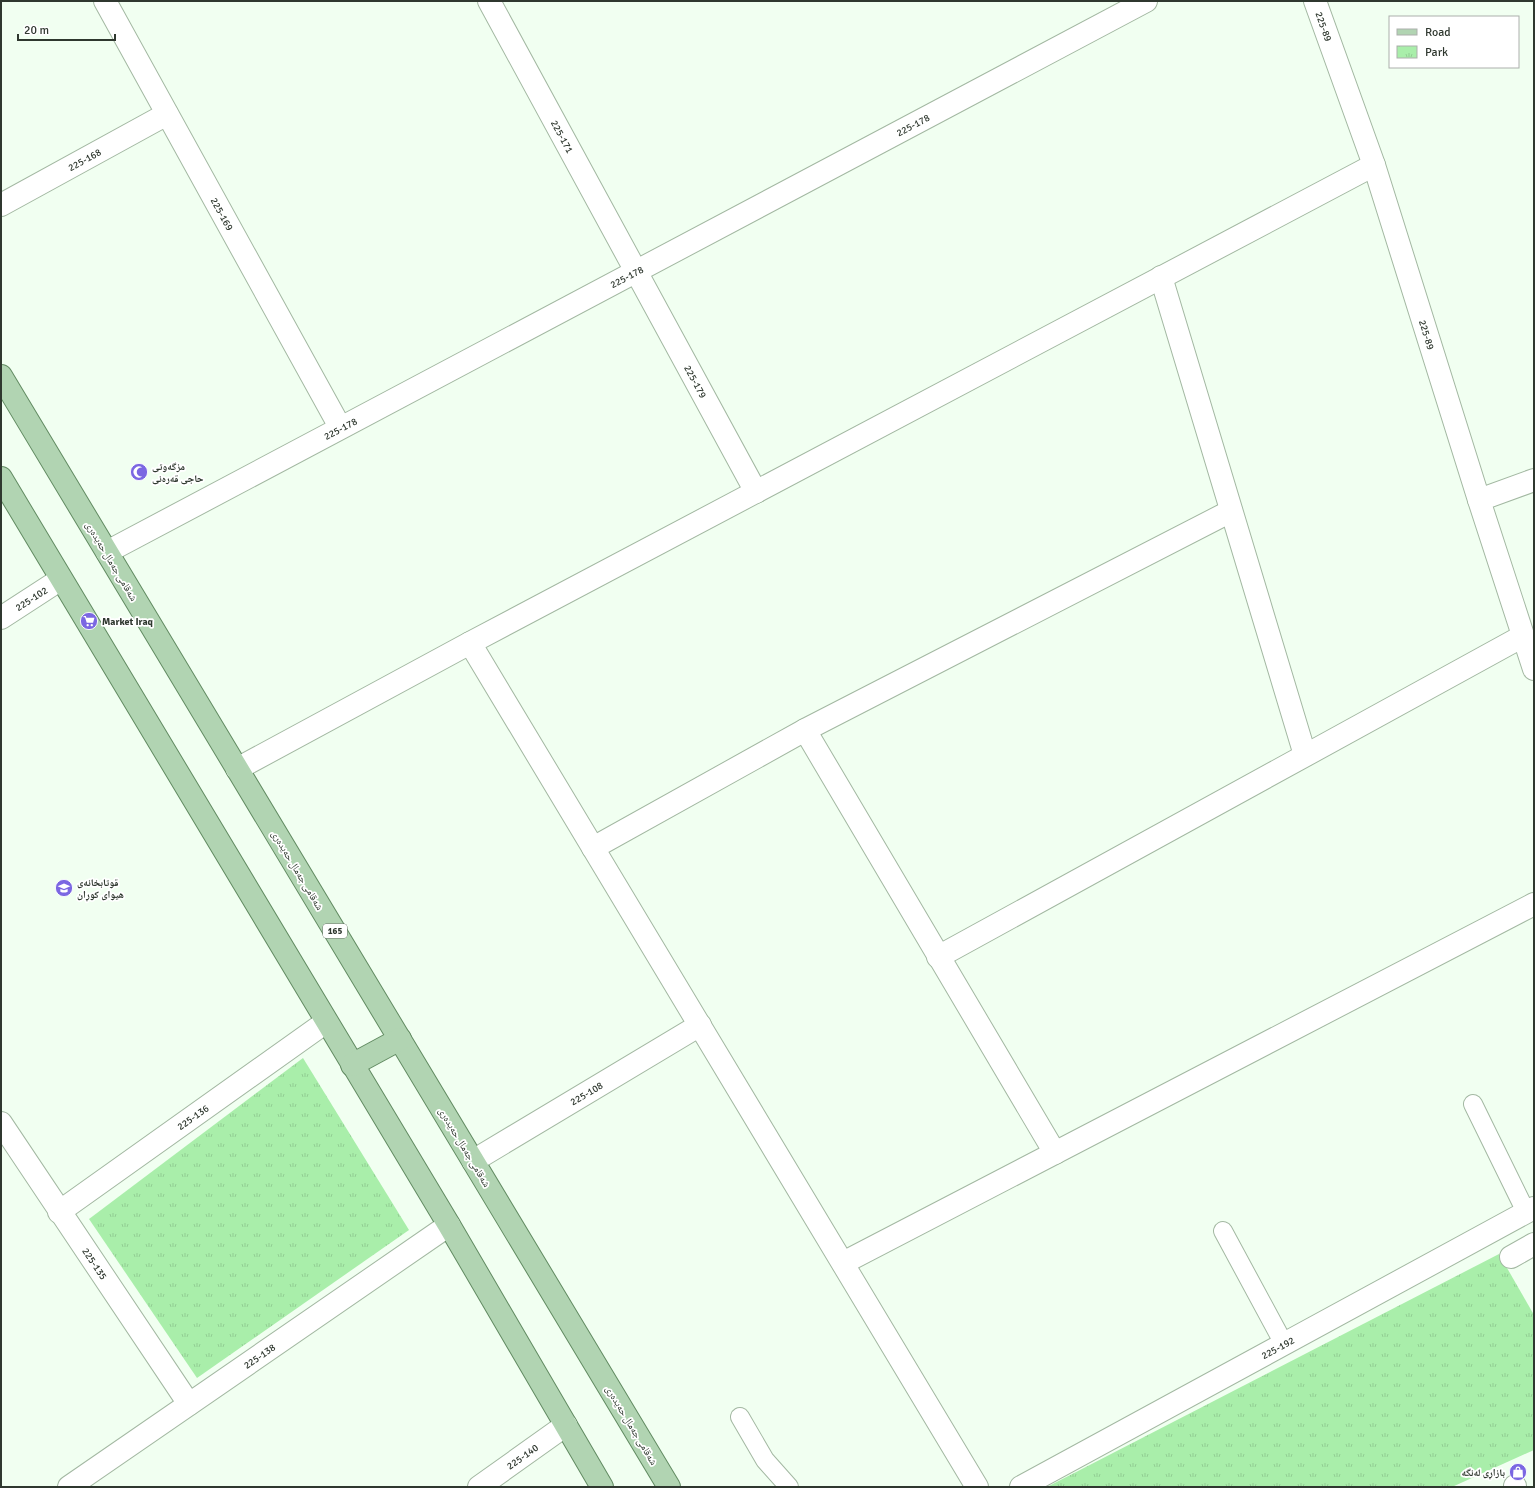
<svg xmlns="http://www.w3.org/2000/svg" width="1535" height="1488" viewBox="0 0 1535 1488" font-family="Signika,'Noto Naskh Arabic',sans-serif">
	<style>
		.park { fill: url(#park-tufts) }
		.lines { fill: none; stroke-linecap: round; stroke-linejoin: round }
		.lane-casing { stroke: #a3b8a2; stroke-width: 20 }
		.street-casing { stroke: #a3b8a2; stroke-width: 24 }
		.primary-casing { stroke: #628b62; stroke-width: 24 }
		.lane { stroke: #fff; stroke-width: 18 }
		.street { stroke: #fff; stroke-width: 22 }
		.primary { stroke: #b1d4b2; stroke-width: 22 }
		.labels { text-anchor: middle; stroke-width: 3.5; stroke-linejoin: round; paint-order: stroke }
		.shield { fill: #fff; stroke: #6d746d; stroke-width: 1 }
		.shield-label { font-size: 9px; font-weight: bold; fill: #2f382f }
		.street-label { font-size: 10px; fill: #2f382f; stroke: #fff }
		.poi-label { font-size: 10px; font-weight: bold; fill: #2f382f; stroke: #fff; text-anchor: start }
	</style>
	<defs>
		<pattern id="park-tufts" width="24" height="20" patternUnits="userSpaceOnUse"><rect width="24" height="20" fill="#a9eeaa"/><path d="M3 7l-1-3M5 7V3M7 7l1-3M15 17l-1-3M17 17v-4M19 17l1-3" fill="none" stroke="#92cd93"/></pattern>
	</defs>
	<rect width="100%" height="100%" fill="#f1fff1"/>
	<g class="park">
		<polygon points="303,1058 409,1230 197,1378 89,1219"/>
		<polygon points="1499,1254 1534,1315 1534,1450 1452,1487 1047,1487"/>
	</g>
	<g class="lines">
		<defs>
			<g id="lane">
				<polyline points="1473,1104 1526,1212"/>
				<polyline points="1223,1231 1284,1344"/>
				<polyline points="740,1417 765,1460 789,1487"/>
			</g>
			<g id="street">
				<path id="s1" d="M105 1 340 427"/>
				<path id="s2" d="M489 1 756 492"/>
				<path id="s3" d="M1315 1 1374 165 1479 500 1534 669"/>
				<path id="s4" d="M1 205 167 114"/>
				<polyline points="1161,277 1305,755"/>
				<polyline points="1479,500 1534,480"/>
				<path id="s5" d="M107 552 1146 1"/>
				<path id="s6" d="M1 618 61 579"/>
				<polyline points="470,643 977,1487"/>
				<polyline points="805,730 1055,1153"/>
				<polyline points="237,769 470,643 1374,165"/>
				<polyline points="593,848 805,730 1231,511"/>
				<polyline points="938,957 1523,636"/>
				<path id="s7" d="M1 1123 189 1404"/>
				<path id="s8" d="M473 1161 700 1025"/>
				<path id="s9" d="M59 1212 326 1022"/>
				<polyline points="1511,1257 1534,1244"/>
				<polyline points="843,1263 1534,904"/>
				<polyline points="1515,1486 1515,1487"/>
				<path id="s10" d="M69 1487 449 1225"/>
				<path id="s11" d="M479 1487 566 1425"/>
				<path id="s12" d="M1021 1487 1534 1208"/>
			</g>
			<g id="primary">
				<polyline points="1,376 669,1487"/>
				<polyline points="1,478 449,1225 602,1487"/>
				<polyline points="352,1065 400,1039"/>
			</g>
		</defs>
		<use href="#lane" class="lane-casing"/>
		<use href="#street" class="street-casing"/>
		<use href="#primary" class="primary-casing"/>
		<use href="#lane" class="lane"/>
		<use href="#street" class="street"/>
		<use href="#primary" class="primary"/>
	</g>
	<defs>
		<symbol id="mosque-disc" viewBox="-11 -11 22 22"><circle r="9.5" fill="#7b67e2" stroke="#fff"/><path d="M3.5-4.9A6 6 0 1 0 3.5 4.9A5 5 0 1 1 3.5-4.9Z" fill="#fff"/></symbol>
		<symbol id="supermarket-disc" viewBox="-11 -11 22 22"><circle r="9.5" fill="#7b67e2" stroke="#fff"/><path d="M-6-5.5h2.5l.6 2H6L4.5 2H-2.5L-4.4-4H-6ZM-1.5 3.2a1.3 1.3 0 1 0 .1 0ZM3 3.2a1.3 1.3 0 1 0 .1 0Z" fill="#fff"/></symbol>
		<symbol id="school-disc" viewBox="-11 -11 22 22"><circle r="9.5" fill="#7b67e2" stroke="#fff"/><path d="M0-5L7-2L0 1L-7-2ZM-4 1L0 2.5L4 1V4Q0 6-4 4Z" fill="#fff"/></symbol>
		<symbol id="shop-disc" viewBox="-11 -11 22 22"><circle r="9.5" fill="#7b67e2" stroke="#fff"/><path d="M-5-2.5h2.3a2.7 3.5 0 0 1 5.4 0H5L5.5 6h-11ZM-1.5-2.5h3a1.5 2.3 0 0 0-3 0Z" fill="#fff"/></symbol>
	</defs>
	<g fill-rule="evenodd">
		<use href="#mosque-disc" x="129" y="462" width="20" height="20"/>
		<use href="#supermarket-disc" x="79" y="611" width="20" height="20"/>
		<use href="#school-disc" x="54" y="878" width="20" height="20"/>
		<use href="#shop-disc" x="1508" y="1462" width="20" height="20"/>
	</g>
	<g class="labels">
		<rect class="shield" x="323" y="924" width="24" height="14" rx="3"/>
		<g class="shield-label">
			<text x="335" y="934">165</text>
		</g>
		<g class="street-label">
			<text dy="4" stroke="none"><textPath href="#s3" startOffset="27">225-89</textPath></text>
			<text dy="4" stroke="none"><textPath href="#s5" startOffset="912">225-178</textPath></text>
			<text dy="4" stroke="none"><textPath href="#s2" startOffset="154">225-171</textPath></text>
			<text dy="4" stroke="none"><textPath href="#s4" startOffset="95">225-168</textPath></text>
			<text dy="4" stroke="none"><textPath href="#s1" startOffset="243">225-169</textPath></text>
			<text dy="4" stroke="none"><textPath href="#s5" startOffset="588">225-178</textPath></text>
			<text dy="4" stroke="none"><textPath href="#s3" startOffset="352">225-89</textPath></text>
			<text dy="4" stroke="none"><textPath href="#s2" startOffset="433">225-179</textPath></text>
			<text dy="4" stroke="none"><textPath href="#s5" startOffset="264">225-178</textPath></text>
			<text transform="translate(112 561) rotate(59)" y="4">شەقامی جەمال حەیدەری</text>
			<text dy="4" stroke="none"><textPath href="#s6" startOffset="36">225-102</textPath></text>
			<text transform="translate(298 870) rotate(59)" y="4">شەقامی جەمال حەیدەری</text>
			<text dy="4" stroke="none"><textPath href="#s8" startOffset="132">225-108</textPath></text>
			<text dy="4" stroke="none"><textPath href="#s9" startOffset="164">225-136</textPath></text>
			<text transform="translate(465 1147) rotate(59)" y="4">شەقامی جەمال حەیدەری</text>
			<text dy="4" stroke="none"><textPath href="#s7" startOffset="169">225-135</textPath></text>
			<text dy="4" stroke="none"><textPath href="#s12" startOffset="292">225-192</textPath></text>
			<text dy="4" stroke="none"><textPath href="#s10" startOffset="231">225-138</textPath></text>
			<text transform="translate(632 1425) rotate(59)" y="4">شەقامی جەمال حەیدەری</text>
			<text dy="4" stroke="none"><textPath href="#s11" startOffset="53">225-140</textPath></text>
		</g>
		<g class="poi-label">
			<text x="152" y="470">مزگەوتی<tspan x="152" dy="12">حاجی قەرەنی</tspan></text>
			<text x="102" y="625">Market Iraq</text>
			<text x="77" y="886">قوتابخانەی<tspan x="77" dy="12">هیوای کوڕان</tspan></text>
			<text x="1505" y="1476" text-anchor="end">بازاڕی لەنگە</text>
		</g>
	</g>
	<rect width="1535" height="1488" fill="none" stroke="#2f382f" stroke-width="4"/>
	<rect x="1389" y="16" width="130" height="52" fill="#ffffff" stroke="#acafac"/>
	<rect x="1397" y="29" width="20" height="6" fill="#b1d4b2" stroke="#acafac"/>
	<text x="1425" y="36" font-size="12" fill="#2f382f">Road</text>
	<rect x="1397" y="46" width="20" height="12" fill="url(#park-tufts)" stroke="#acafac"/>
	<text x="1425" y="56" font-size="12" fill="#2f382f">Park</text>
	<path d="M18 34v6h97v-6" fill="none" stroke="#2f382f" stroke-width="2"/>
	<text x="24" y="34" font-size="12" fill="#2f382f" stroke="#ffffff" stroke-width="3" paint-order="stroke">20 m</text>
</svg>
